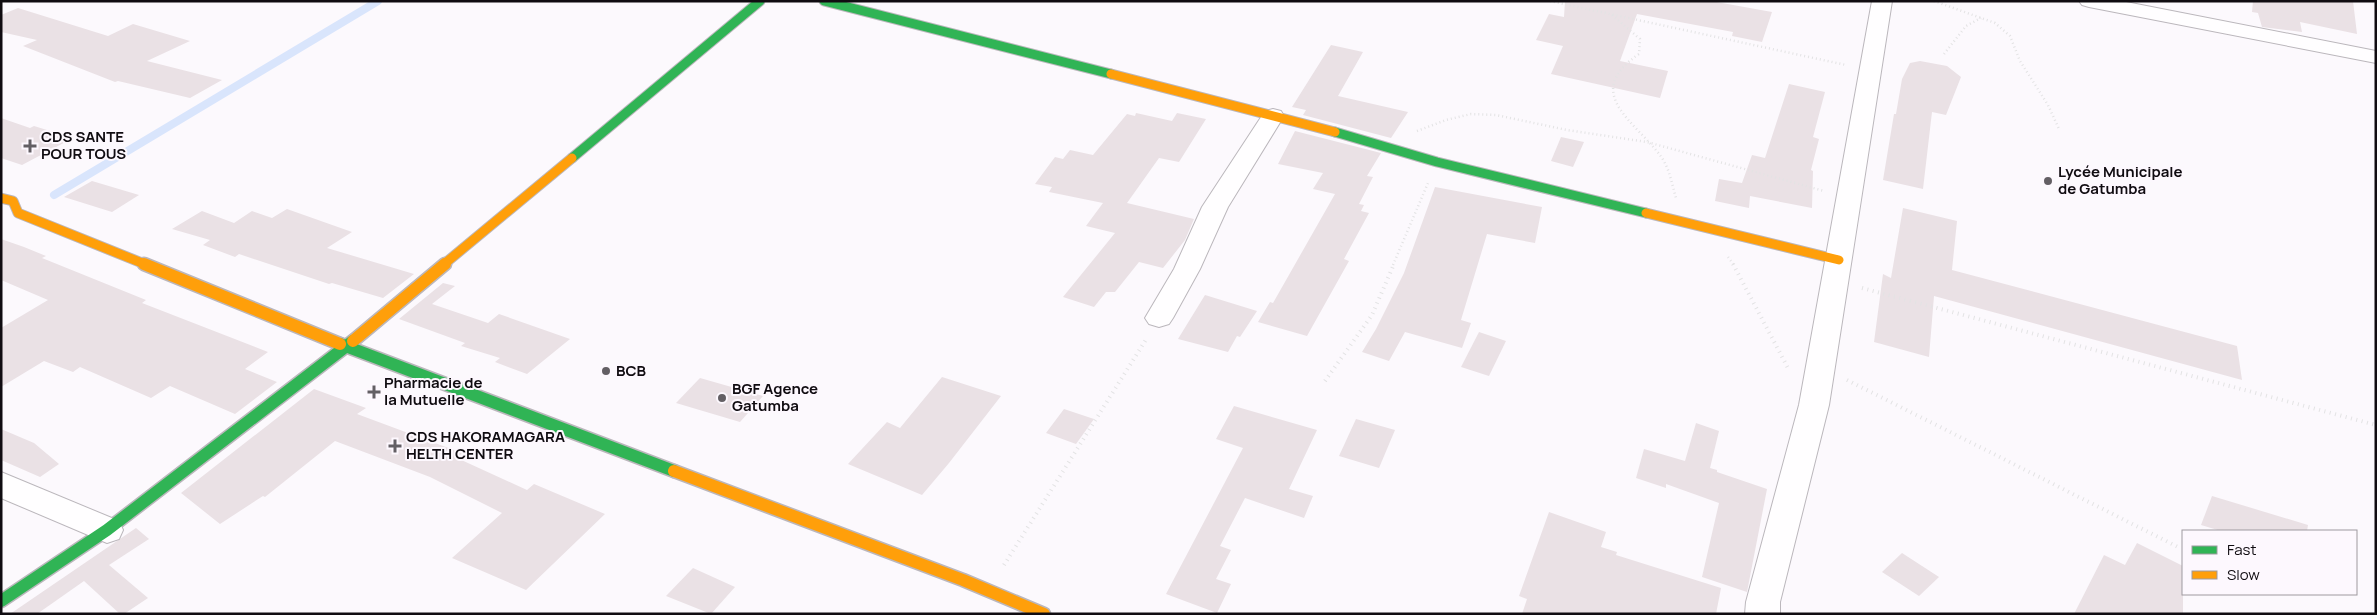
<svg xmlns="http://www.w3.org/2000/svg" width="2377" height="615" viewBox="0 0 2377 615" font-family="Manrope,sans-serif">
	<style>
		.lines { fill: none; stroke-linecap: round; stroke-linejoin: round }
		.stream { stroke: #d9e5fc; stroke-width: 8 }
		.building { fill: #eae1e5 }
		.street-casing { stroke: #bbb7bc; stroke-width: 2 }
		.fast-far1-casing { stroke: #bbb7bc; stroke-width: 11 }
		.fast-casing { stroke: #bbb7bc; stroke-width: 15 }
		.slow-far1-casing { stroke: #bbb7bc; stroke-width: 11 }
		.slow-casing { stroke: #bbb7bc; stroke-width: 15 }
		.path-far1 { stroke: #e3e3e4; stroke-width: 2.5; stroke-dasharray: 1 3; stroke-linecap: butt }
		.path { stroke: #e3e3e4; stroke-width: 4; stroke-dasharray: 1 4.5; stroke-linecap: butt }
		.street { fill: #fffeff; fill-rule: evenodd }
		.fast-far1 { stroke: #30b455; stroke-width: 9 }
		.fast { stroke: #30b455; stroke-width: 12 }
		.slow-far1 { stroke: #ff9f0a; stroke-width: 9 }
		.slow { stroke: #ff9f0a; stroke-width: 12 }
		.poi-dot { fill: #635f64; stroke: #fdf8fe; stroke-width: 2 }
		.labels { text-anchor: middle; stroke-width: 4; stroke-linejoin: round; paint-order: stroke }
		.poi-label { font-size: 15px; font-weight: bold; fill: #100c11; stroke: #fdf8fe; text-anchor: start }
	</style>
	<rect width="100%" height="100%" fill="#fcf9fd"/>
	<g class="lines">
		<polyline class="stream" points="54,195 378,1"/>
	</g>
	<g class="building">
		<polygon points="1565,1 1711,1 1772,12 1762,42 1732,36 1733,32 1637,14 1620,61 1668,71 1660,98 1551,74 1563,46 1536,40 1549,14 1564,17"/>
		<polygon points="2253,1 2353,1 2357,34 2300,22 2302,32 2262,27 2258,13 2252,12"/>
		<polygon points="18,8 108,36 133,24 190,41 147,61 222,80 190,98 118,81 115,82 23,46 37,40 1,32 1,15"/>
		<polygon points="1331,45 1363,52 1338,96 1408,112 1391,138 1303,115 1306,110 1292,107"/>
		<polygon points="1920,61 1947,66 1961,77 1946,115 1932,112 1923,189 1883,180 1894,114 1896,114 1902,79 1910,63"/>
		<polygon points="1789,84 1825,92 1813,137 1819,139 1811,170 1813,171 1812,208 1750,196 1749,208 1715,201 1719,179 1742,183 1752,155 1765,158"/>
		<polygon points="1136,113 1172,121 1177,113 1206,119 1179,162 1159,158 1127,203 1194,219 1185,240 1163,268 1139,262 1115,292 1106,292 1094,307 1063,297 1115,233 1086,226 1103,203 1049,192 1052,187 1035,184 1055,157 1063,159 1070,150 1093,155 1127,114 1135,116"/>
		<polygon points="1,118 30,128 34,126 73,138 22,165 1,158"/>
		<polygon points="1295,131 1381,153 1367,176 1373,177 1359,204 1364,205 1361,211 1369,213 1344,259 1349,261 1307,336 1258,322 1270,302 1273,303 1335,194 1313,189 1323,173 1278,164"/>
		<polygon points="1561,137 1584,142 1573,167 1551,161"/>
		<polygon points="92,181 139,195 112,212 64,197"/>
		<polygon points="1435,187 1542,207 1535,243 1487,234 1461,320 1471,323 1462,348 1405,332 1389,361 1362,352 1376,329 1404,273"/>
		<polygon points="1903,208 1957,221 1952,270 2237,346 2242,380 1934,296 1929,357 1874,342 1883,274 1891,278"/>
		<polygon points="287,209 352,232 327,248 414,274 383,298 332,283 329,284 239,254 235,257 203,245 210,240 172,229 202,211 234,223 252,211 272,218"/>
		<polygon points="1,239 24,247 46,256 42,258 146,300 142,303 268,352 245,369 277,382 235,414 170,386 151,398 80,367 73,372 44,361 1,387 1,328 48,300 1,280"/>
		<polygon points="443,283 455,286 432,304 488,323 499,314 570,339 527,374 495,362 500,358 461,346 465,343 399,319"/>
		<polygon points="1205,295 1257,311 1240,337 1237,336 1228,352 1178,339"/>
		<polygon points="1479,332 1506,341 1489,376 1461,367"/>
		<polygon points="942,377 1001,396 949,463 922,495 848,464 887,422 900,428"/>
		<polygon points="700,378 763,396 740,422 676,403"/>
		<polygon points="314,389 366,408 357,414 462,453 457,458 527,490 534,484 605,514 526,590 452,558 502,513 430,477 335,441 265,497 263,496 220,524 181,493"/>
		<polygon points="1234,406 1317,430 1289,489 1313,496 1304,518 1245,498 1220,546 1231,550 1216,579 1231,584 1217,613 1166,594 1243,448 1216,439"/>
		<polygon points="1064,409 1094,419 1076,444 1046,433"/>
		<polygon points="1356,419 1395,430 1379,468 1339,456"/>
		<polygon points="1696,423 1719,431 1710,468 1717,470 1717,472 1767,489 1747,592 1702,577 1719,503 1666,484 1666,488 1636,478 1644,449 1685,461"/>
		<polygon points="1,429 34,443 59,464 40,477 1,460"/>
		<polygon points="2212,496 2308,525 2307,531 2221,531 2201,525"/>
		<polygon points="1549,512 1606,532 1601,547 1617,552 1616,555 1721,588 1716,614 1522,614 1527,599 1519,596"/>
		<polygon points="136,528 149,539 109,565 148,598 124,614 120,614 84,581 37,614 10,614"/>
		<polygon points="2137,543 2183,566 2183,614 2074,614 2104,555 2125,565"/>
		<polygon points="1902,553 1939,577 1919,596 1882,572"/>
		<polygon points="693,568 735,587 711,614 666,596"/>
	</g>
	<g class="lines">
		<defs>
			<g id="street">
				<polygon points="1872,1 1892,1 1829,405 1780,602 1780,614 1745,614 1746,602 1799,405"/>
				<polygon points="2079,1 2121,1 2376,51 2376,63 2089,7 2082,5"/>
				<polygon points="1273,109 1281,111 1284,116 1228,207 1200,269 1173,318 1169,324 1159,327 1149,324 1145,318 1174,269 1202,207 1265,111"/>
				<polygon points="1,472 119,521 123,530 119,539 107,543 1,498"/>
			</g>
			<g id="fast-far1">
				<polyline points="824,1 1111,74"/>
				<polyline points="1335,132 1437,162 1646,213"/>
				<polyline points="572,158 760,1"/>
			</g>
			<g id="fast">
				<polyline points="340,344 674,471"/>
				<polyline points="1,601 107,530 353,341"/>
			</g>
			<g id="slow-far1">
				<polyline points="1111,74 1335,132"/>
				<polyline points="1,198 13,201 18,213 147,265"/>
				<polyline points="1646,213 1839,260"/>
				<polyline points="443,265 572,158"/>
			</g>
			<g id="slow">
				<polyline points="144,264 340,344"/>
				<polyline points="353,341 445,264"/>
				<polyline points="674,471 963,580 1044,614"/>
			</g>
		</defs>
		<use href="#street" class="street-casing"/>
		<use href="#fast-far1" class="fast-far1-casing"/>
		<use href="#fast" class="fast-casing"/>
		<use href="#slow-far1" class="slow-far1-casing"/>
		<use href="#slow" class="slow-casing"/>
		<g class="path-far1">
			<polyline points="1550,1 1846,65"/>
			<polyline points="1934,1 1995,23 2010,36 2020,61 2048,105 2059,129"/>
			<path d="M1612 15 1640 39 1639 54C1580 94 1637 122 1662 158 1670 170 1672 185 1676 198"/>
			<polyline points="1944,54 1966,26 1981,18"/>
			<polyline points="1417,131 1446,120 1471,114 1496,115 1567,130 1647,142 1824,191"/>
			<polyline points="1728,257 1734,265"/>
			<polyline points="1393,265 1428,183"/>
		</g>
		<g class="path">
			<polyline points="1733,264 1789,370"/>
			<polyline points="1862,288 2376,425"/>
			<polyline points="1847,380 2178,547"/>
			<polyline points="1325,381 1372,315 1394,264"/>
			<polyline points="1004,565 1147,338"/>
		</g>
		<use href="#street" class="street"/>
		<use href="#fast-far1" class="fast-far1"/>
		<use href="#fast" class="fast"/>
		<use href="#slow-far1" class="slow-far1"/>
		<use href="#slow" class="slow"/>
	</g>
	<g class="poi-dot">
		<path d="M27.5 138.5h5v5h5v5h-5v5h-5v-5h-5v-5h5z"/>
		<circle cx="2048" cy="181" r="5"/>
		<circle cx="606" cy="371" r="5"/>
		<path d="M371.5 384.5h5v5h5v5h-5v5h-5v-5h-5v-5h5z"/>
		<circle cx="722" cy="398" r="5"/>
		<path d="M392.5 438.5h5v5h5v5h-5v5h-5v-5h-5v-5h5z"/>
	</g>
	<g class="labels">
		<g class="poi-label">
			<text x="41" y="142">CDS SANTE<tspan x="41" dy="17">POUR TOUS</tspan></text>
			<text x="2058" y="177">Lycée Municipale<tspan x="2058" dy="17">de Gatumba</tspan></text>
			<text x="616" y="376">BCB</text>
			<text x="384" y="388">Pharmacie de<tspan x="384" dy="17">la Mutuelle</tspan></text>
			<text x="732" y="394">BGF Agence<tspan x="732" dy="17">Gatumba</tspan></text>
			<text x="406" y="442">CDS HAKORAMAGARA<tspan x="406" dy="17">HELTH CENTER</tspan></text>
		</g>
	</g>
	<rect width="2377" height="615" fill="none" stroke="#100c11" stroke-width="5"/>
	<rect x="2182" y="530" width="175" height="65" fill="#fdf8fe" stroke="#9e9a9f"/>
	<rect x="2192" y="546" width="25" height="8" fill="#30b455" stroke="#9e9a9f"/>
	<text x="2227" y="555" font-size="15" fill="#100c11">Fast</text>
	<rect x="2192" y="571" width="25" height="8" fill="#ff9f0a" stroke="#9e9a9f"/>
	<text x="2227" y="580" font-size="15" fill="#100c11">Slow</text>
</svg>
